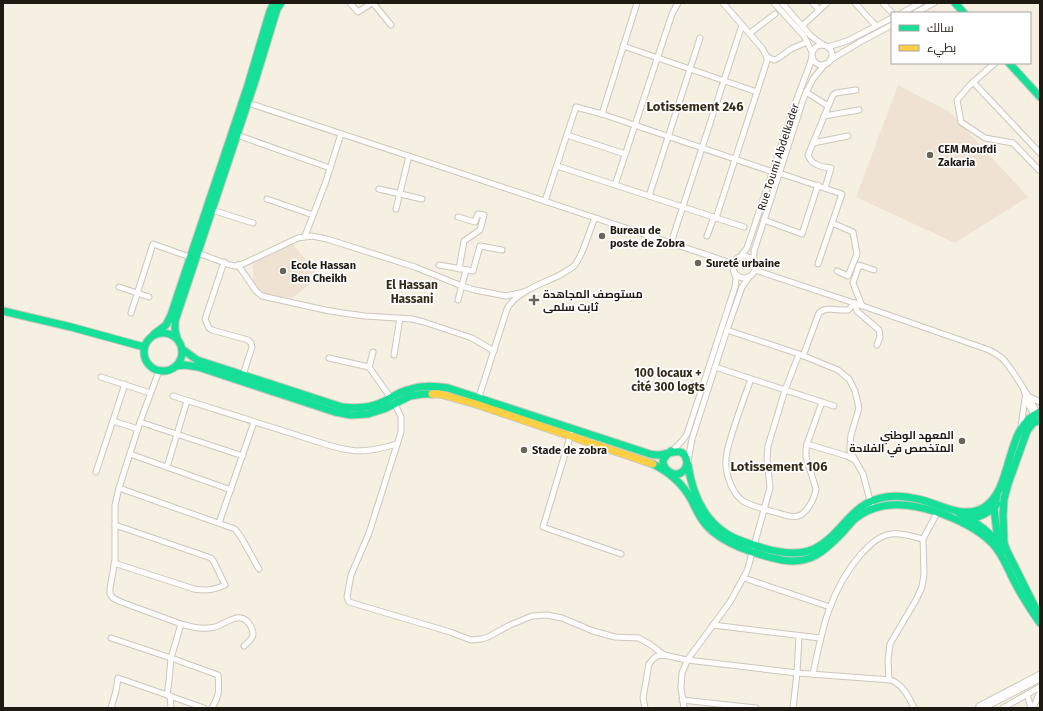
<svg xmlns="http://www.w3.org/2000/svg" width="1043" height="711" viewBox="0 0 1043 711" font-family="'Fira Sans',Cairo,sans-serif">
	<style>
		.education { fill: #efe2d3 }
		.lines { fill: none; stroke-linecap: round; stroke-linejoin: round }
		.street-casing { stroke: #ccc7bc; stroke-width: 7 }
		.fast-casing { stroke: #ccc7bc; stroke-width: 9 }
		.slow-casing { stroke: #ccc7bc; stroke-width: 9 }
		.street { stroke: #fefdfb; stroke-width: 5 }
		.fast { stroke: #16e098; stroke-width: 7 }
		.slow { stroke: #ffcf43; stroke-width: 7 }
		.poi-dot { fill: #6a655a; stroke: #fff; stroke-width: 1.5 }
		.labels { text-anchor: middle; stroke-width: 3.5; stroke-linejoin: round; paint-order: stroke }
		.poi-label { font-size: 11px; font-weight: bold; fill: #1e1a11; stroke: #fff; text-anchor: start }
		.street-label { font-size: 11px; fill: #1e1a11; stroke: #fff }
		.neighbourhood-label { font-size: 12px; font-weight: bold; fill: #342b18; stroke: #fff }
		.quarter-label { font-size: 13px; font-weight: bold; fill: #342b18; stroke: #fff }
	</style>
	<rect width="100%" height="100%" fill="#f6f0e2"/>
	<g class="education">
		<polygon points="898,85 950,112 1028,197 955,243 856,197"/>
		<polygon points="293,244 319,277 291,299 260,293 253,282 253,265 254,263"/>
	</g>
	<g class="lines">
		<defs>
			<g id="street">
				<polyline points="350,3 358,12 372,3"/>
				<polyline points="373,3 391,25"/>
				<polyline points="774,3 804,36 812,52"/>
				<polyline points="782,3 811,36 823,45"/>
				<polyline points="813,3 819,10"/>
				<polyline points="855,3 876,26"/>
				<polyline points="883,3 892,13"/>
				<polyline points="902,13 920,3"/>
				<polyline points="915,13 934,3"/>
				<polyline points="802,26 827,3"/>
				<polyline points="750,33 775,14"/>
				<circle cx="822" cy="55" r="10"/>
				<polyline points="623,46 757,92"/>
				<polyline points="828,47 847,41 892,18"/>
				<polyline points="767,57 774,60 777,59 791,49 807,42"/>
				<polyline points="830,60 860,42 892,25"/>
				<polyline points="995,63 970,85 957,100 961,122 985,138 1013,143 1039,170 1040,169"/>
				<polyline points="973,82 1040,153"/>
				<polyline points="806,92 828,106"/>
				<polyline points="248,103 454,171 734,264"/>
				<polyline points="602,114 773,172"/>
				<polyline points="824,116 859,110"/>
				<polyline points="237,135 330,168"/>
				<polyline points="567,135 625,154"/>
				<polyline points="813,143 848,136"/>
				<polyline points="557,166 744,227"/>
				<polyline points="779,173 842,194 818,264"/>
				<polyline points="615,185 672,14 678,3"/>
				<path d="M825 188 831 168C822 167 811 165 808 155L833 95 836 93 856 90"/>
				<polyline points="379,189 422,199"/>
				<polyline points="649,196 700,38"/>
				<polyline points="267,199 313,215"/>
				<polyline points="545,201 576,107 602,114 637,3"/>
				<polyline points="396,209 409,156"/>
				<polyline points="212,210 253,223"/>
				<polyline points="458,217 475,222 478,214 484,215 480,230 464,241 459,269"/>
				<polyline points="716,218 767,61 767,57 762,48 723,3"/>
				<polyline points="764,220 802,234 818,185"/>
				<polyline points="832,223 853,232 857,254 848,276 837,271"/>
				<polyline points="305,236 325,184 341,134"/>
				<polyline points="707,236 714,217"/>
				<polyline points="671,243 742,25"/>
				<polyline points="195,252 230,265 235,266 243,264 298,238 312,236 327,239 415,267 462,286 475,290 506,296 524,292"/>
				<circle cx="744" cy="267" r="11"/>
				<polyline points="740,257 747,248 795,104 810,64 812,56"/>
				<polyline points="224,262 205,319 209,328 212,330 248,340 251,343 252,347 243,375"/>
				<polyline points="754,262 754,251 804,97 813,79 825,64"/>
				<polyline points="238,265 256,291 262,296 325,310 343,313 365,316 412,319 424,322 472,338 494,351"/>
				<polyline points="439,265 473,271 480,246 502,250"/>
				<path d="M755 270 857 304 989 350C993 352 998 355 1002 358 1009 365 1037 407 1037 416"/>
				<polyline points="119,287 149,297"/>
				<polyline points="458,300 466,270"/>
				<polyline points="862,306 853,283 859,265 874,270"/>
				<polyline points="131,313 153,244 190,257"/>
				<polyline points="727,330 799,354 838,370 849,379 855,391 859,408 851,435 850,445 850,451 863,474 871,504"/>
				<polyline points="394,355 400,318"/>
				<path d="M803 356 819 313C826 306 839 311 848 310L855 303 857 311 879 330 880 337 877 345"/>
				<polyline points="329,358 369,367 373,352"/>
				<polyline points="369,367 395,404 401,417 401,432 369,533 351,575 347,597 349,602 450,632 471,640 481,639 488,637 510,625 532,616 547,615 562,618 593,631 615,637 639,638 651,645 664,655"/>
				<polyline points="715,367 834,406"/>
				<polyline points="101,377 150,393"/>
				<path d="M751 379C744 398 737 417 731 437 728 446 725 456 726 467 727 478 733 494 743 501 753 507 767 510 778 513 784 515 792 518 798 516 807 514 815 497 816 489L806 457V450L807 444 822 402"/>
				<path d="M1024 390C1026 399 1030 411 1037 416"/>
				<path d="M173 396 328 445C337 448 346 450 356 451 370 451 384 448 397 444"/>
				<polyline points="1030,397 1040,402"/>
				<path d="M478 400 507 309C516 292 541 284 558 276 563 273 569 270 574 266 583 256 589 231 595 218"/>
				<polyline points="113,421 138,429"/>
				<polyline points="140,422 243,456"/>
				<polyline points="1021,426 1025,399"/>
				<polyline points="571,434 543,527 621,554"/>
				<polyline points="807,444 847,456 855,460"/>
				<polyline points="672,451 682,441 687,434 735,287 736,278 734,272"/>
				<polyline points="130,454 231,490"/>
				<polyline points="688,461 692,439 727,330 742,287 749,277"/>
				<polyline points="167,467 187,401"/>
				<polyline points="96,472 125,384"/>
				<polyline points="119,488 235,529 241,537 259,569"/>
				<polyline points="219,523 254,422"/>
				<path d="M114 563 194 589C207 591 213 590 225 585L214 562 211 558 115 525"/>
				<polyline points="744,578 830,607"/>
				<path d="M181 624C192 627 203 630 215 627 222 625 234 616 241 618 247 619 253 627 253 634 253 639 247 643 244 646"/>
				<polyline points="713,625 820,638"/>
				<path d="M111 638 171 658 218 675C219 690 220 694 212 708"/>
				<path d="M813 674C822 629 830 590 861 554 870 545 878 536 891 534 902 532 913 537 923 539"/>
				<polyline points="889,680 888,660 890,644 916,600 922,587 924,574 923,539 938,511"/>
				<polyline points="1027,694 1031,708"/>
				<polyline points="167,695 204,708"/>
				<polyline points="170,696 171,708"/>
				<polyline points="682,700 756,708"/>
				<polyline points="111,708 116,691 118,678 167,695 169,681 171,658 181,624 121,602 113,598 110,594 110,588 115,560 115,505 119,488 140,422 159,371"/>
				<path d="M645 708 643 698 649 664 653 659 657 656 664 655 687 660 797 673 891 680C903 685 909 697 914 708"/>
				<polyline points="684,708 681,688 682,673 688,659 730,602 747,571 770,488 767,458 768,446 785,390 799,354"/>
				<polyline points="793,708 797,673 799,636"/>
				<polyline points="980,708 979,706 1040,674"/>
				<polyline points="984,708 1040,679"/>
				<polyline points="1003,708 1040,687"/>
				<polyline points="1033,708 1040,692"/>
			</g>
			<g id="fast">
				<polyline points="955,3 964,13"/>
				<polyline points="1009,63 1040,97"/>
				<polyline points="3,311 71,327 144,347"/>
				<circle cx="163" cy="352" r="19"/>
				<polyline points="154,334 166,325 171,315 248,85 270,11 274,3"/>
				<polyline points="177,338 175,330 175,321 255,81 277,9 281,3"/>
				<path d="M182 349 197 360 342 407C357 409 371 408 385 401 393 397 399 392 408 390 421 385 434 386 448 388L650 454C653 455 657 455 660 455 671 453 686 445 687 464 686 467 684 471 682 472 675 478 663 470 663 461 664 457 668 454 671 451"/>
				<polyline points="176,366 185,365 198,367 335,412 351,415 368,414 384,409 410,396 423,394 432,394"/>
				<polyline points="1040,420 1033,423 1027,431 1008,484 1004,499 1003,515 1004,543 1007,551 1035,607 1040,613"/>
				<path d="M653 464C669 472 682 483 691 499 695 507 699 517 706 525 722 544 758 555 782 560 809 565 824 552 842 533 847 528 851 522 856 518 880 499 910 503 937 512 957 519 977 528 992 543 1002 553 1007 567 1013 579 1021 595 1030 609 1040 623"/>
				<path d="M688 465C692 492 703 519 727 534 738 541 751 544 763 548 780 553 798 556 814 549 843 535 850 502 886 497 898 495 910 497 922 500 941 505 963 519 983 508 1015 489 1003 427 1040 412"/>
				<polyline points="997,496 994,508 998,541"/>
				<path d="M959 513C977 522 992 534 1005 550"/>
				<path d="M970 519C981 517 990 512 997 504"/>
			</g>
			<polyline id="slow" points="432,394 440,394 476,404 653,464"/>
		</defs>
		<use href="#street" class="street-casing"/>
		<use href="#fast" class="fast-casing"/>
		<use href="#slow" class="slow-casing"/>
		<use href="#street" class="street"/>
		<use href="#fast" class="fast"/>
		<use href="#slow" class="slow"/>
	</g>
	<g class="poi-dot">
		<circle cx="930" cy="155" r="4"/>
		<circle cx="602" cy="236" r="4"/>
		<circle cx="698" cy="263" r="4"/>
		<circle cx="283" cy="271" r="4"/>
		<path d="M532 294h4v4h4v4h-4v4h-4v-4h-4v-4h4z"/>
		<circle cx="962" cy="441" r="4"/>
		<circle cx="524" cy="450" r="4"/>
	</g>
	<g class="labels">
		<g class="poi-label">
			<text x="938" y="153">CEM Moufdi<tspan x="938" dy="13">Zakaria</tspan></text>
			<text x="610" y="234">Bureau de<tspan x="610" dy="13">poste de Zobra</tspan></text>
			<text x="706" y="267">Sureté urbaine</text>
			<text x="291" y="269">Ecole Hassan<tspan x="291" dy="13">Ben Cheikh</tspan></text>
			<text x="543" y="298">مستوصف المجاهدة<tspan x="543" dy="13">ثابت سلمى</tspan></text>
			<text x="954" y="439" text-anchor="end">المعهد الوطني<tspan x="954" dy="13">المتخصص في الفلاحة</tspan></text>
			<text x="532" y="454">Stade de zobra</text>
		</g>
		<g class="street-label">
			<text transform="translate(778 157) rotate(-72)" y="4">Rue Toumi Abdelkader</text>
		</g>
		<g class="neighbourhood-label">
			<text x="412" y="289">El Hassan<tspan x="412" dy="14">Hassani</tspan></text>
			<text x="668" y="377">100 locaux +<tspan x="668" dy="14">cité 300 logts</tspan></text>
		</g>
		<g class="quarter-label">
			<text x="695" y="111">Lotissement 246</text>
			<text x="779" y="471">Lotissement 106</text>
		</g>
	</g>
	<rect width="1043" height="711" fill="none" stroke="#1e1a11" stroke-width="8"/>
	<rect x="891" y="12" width="140" height="52" fill="#ffffff" stroke="#a5a3a0"/>
	<rect x="899" y="25" width="20" height="6" fill="#16e098" stroke="#a5a3a0"/>
	<text x="927" y="32" font-size="12" fill="#1e1a11">سالك</text>
	<rect x="899" y="45" width="20" height="6" fill="#ffcf43" stroke="#a5a3a0"/>
	<text x="927" y="52" font-size="12" fill="#1e1a11">بطيء</text>
</svg>
